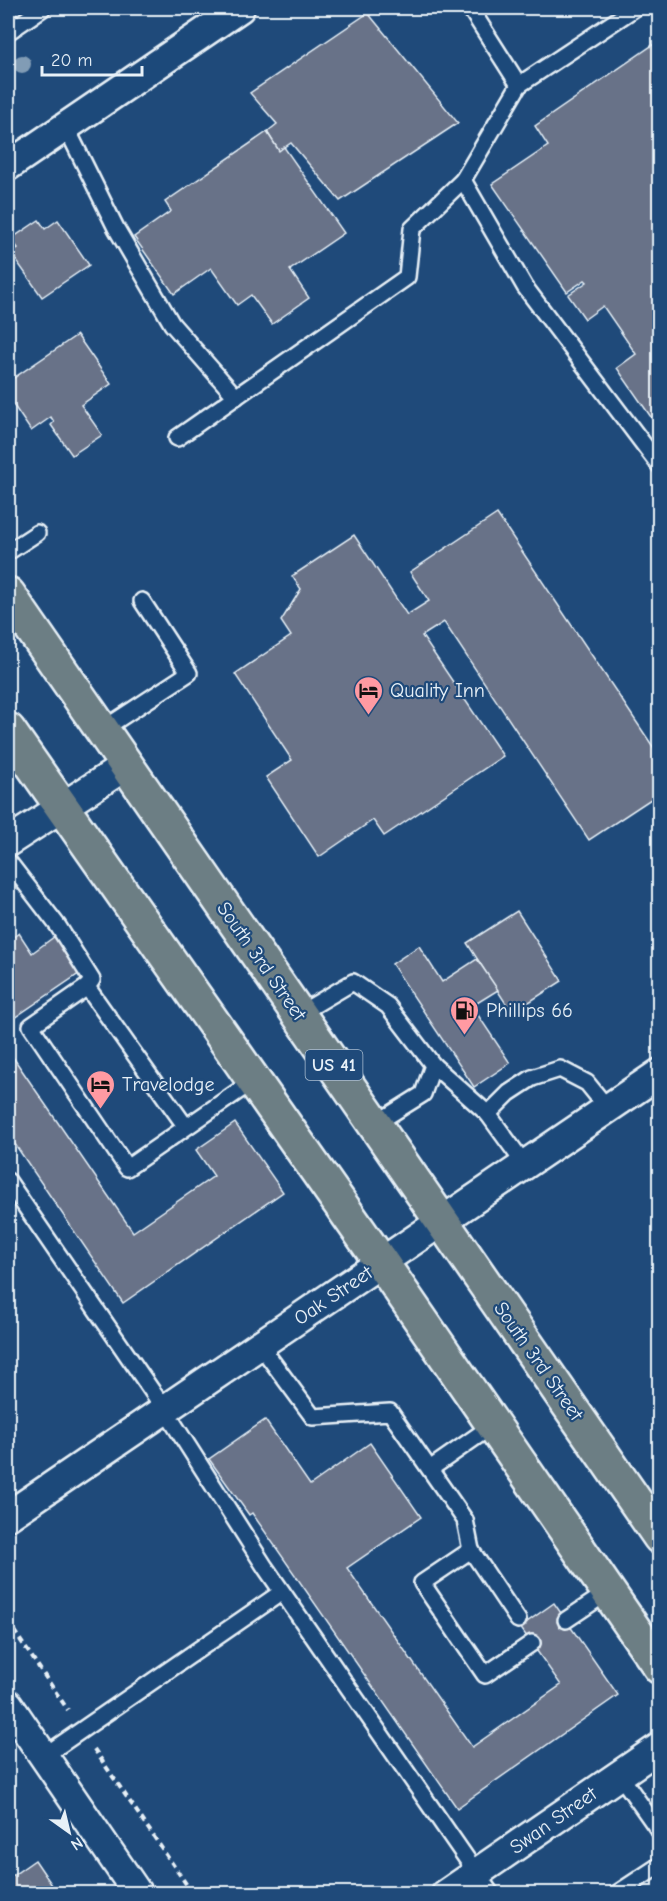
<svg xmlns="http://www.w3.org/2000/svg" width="667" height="1901" viewBox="0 0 667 1901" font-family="'Comic Neue',sans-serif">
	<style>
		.building { fill: #687288; stroke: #e8f1f8; stroke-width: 1.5 }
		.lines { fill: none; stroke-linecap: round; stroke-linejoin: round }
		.service-casing { stroke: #e8f1f8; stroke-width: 20 }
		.minor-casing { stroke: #e8f1f8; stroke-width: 33 }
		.trunk-casing { stroke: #e8f1f8; stroke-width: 38 }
		.path { stroke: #e8f1f8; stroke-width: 4; stroke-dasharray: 6 4.5; stroke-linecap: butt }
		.service { stroke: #1f4a7a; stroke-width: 15 }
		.minor { stroke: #1f4a7a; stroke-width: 28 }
		.trunk { stroke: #6c7e84; stroke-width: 33 }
		.tree { fill: #819cb5 }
		.labels { text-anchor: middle; stroke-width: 4.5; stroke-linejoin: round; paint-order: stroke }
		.shield { fill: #1f4a7a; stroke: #acbfd2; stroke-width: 1.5 }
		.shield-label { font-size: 18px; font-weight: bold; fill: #e8f1f8 }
		.poi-label { font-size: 20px; fill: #e8f1f8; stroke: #1f4a7a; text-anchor: start }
		.street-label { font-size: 20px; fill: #e8f1f8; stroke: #1f4a7a }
	</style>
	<rect width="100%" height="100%" fill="#1f4a7a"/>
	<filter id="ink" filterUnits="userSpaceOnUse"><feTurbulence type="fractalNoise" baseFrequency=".0167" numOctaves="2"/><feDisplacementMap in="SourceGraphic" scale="12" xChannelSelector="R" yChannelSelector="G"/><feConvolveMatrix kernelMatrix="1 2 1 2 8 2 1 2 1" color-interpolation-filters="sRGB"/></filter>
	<g filter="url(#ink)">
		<g class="building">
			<polygon points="368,13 458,123 340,201 291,143 279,151 267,132 277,124 250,93"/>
			<polygon points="660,40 660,430 617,368 636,354 603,306 585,319 568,295 587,282 585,280 567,292 492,184 548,146 535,126"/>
			<polygon points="267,132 279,151 284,147 344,233 290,270 309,298 272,324 251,295 237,305 211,268 174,294 134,237 171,211 165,202"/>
			<polygon points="39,220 45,229 58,220 89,265 42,297 11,253 18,248 11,239"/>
			<polygon points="77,335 111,384 81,405 102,435 72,455 51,425 54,422 51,417 31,431 8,397 8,382"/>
			<polygon points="497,514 660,757 660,793 589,840 444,622 422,636 503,756 384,836 373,820 319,857 266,777 292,760 235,674 291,636 281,621 301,589 292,576 354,535 407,615 429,601 410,572"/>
			<polygon points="517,911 562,981 512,1013 467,943"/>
			<polygon points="8,931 12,938 19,933 32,953 58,934 83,971 8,1022"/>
			<polygon points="419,946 442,982 477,959 498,990 472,1006 510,1063 474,1087 392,964"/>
			<polygon points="8,1050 133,1232 214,1176 196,1150 235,1123 283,1192 123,1303 8,1134"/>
			<polygon points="265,1420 310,1485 370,1443 421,1517 347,1568 472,1747 561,1685 520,1627 554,1603 618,1695 457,1808 252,1513 249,1515 209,1459"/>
			<polygon points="35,1860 58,1894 8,1894 8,1879"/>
		</g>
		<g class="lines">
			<defs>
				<g id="service">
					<polyline points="470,8 519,85 463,180 525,287 660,466"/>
					<polyline points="8,32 43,8"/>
					<polyline points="519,85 635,8"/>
					<polyline points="66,127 116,228 172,324 236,397"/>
					<polyline points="177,438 407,277 412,229 463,180"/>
					<polyline points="8,552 37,533"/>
					<polyline points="102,730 189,673 142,601"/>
					<polyline points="8,861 58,926 92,980 87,987"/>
					<polyline points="299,1014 353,982 388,1006 433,1065 423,1094 375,1124"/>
					<polyline points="433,1065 488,1114"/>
					<polyline points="186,1127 87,987 31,1026 127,1168 253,1081"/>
					<polyline points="525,1165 488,1114 509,1093 532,1078 560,1069 587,1083 608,1109"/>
					<polyline points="8,1181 165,1410 265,1567 491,1894"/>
					<polyline points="260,1345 313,1417 390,1412 465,1520 471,1550 422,1583 485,1675 532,1643"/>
					<polyline points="430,1469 493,1425"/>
					<polyline points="471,1550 518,1620"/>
					<polyline points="566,1620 608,1592"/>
					<polyline points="44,1756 282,1592"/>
					<polyline points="619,1774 660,1832"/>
					<polyline points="616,1894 660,1865"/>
				</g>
				<g id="minor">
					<polyline points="8,166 240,8"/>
					<polyline points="8,842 127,765"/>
					<polyline points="8,1516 660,1073"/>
					<polyline points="8,1704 138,1894"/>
					<polyline points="446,1894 660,1747"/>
				</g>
				<g id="trunk">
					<polyline points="8,594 660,1537"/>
					<polyline points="8,730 381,1262 660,1667"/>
				</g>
			</defs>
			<use href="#service" class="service-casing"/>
			<use href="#minor" class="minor-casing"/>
			<use href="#trunk" class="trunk-casing"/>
			<g class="path">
				<polyline points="8,1622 68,1710"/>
				<polyline points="94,1749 193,1894"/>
			</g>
			<use href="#service" class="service"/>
			<use href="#minor" class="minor"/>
			<use href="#trunk" class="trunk"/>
		</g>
		<circle class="tree" cx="22" cy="64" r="9"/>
	</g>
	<defs>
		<symbol id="hotel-pin" viewBox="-11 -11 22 30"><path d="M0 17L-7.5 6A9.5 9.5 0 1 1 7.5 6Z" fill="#ff9aa2" stroke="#1f4a7a"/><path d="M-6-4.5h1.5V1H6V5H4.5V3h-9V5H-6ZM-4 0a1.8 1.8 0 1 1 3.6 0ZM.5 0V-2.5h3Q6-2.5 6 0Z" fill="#111"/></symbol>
		<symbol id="fuel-pin" viewBox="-11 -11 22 30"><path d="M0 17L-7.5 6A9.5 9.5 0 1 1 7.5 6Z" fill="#ff9aa2" stroke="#1f4a7a"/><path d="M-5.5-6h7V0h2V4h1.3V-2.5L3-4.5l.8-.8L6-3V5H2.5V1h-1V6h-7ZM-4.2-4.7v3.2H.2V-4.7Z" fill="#111"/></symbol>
	</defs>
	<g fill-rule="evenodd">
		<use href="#hotel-pin" x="352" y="674" width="33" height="45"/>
		<use href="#fuel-pin" x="448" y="994" width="33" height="45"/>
		<use href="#hotel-pin" x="84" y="1068" width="33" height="45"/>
	</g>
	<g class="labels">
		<rect class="shield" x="305.5" y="1050" width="57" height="30" rx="4.5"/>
		<g class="shield-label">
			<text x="334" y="1071">US 41</text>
		</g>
		<g class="poi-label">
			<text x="390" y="697">Quality Inn</text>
			<text x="486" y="1017">Phillips 66</text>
			<text x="122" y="1091">Travelodge</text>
		</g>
		<g class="street-label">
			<text transform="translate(262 961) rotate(55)" y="7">South 3rd Street</text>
			<text transform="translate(333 1295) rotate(-34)" y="7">Oak Street</text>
			<text transform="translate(539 1361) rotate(55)" y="7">South 3rd Street</text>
			<text transform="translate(553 1820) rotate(-35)" y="7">Swan Street</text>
		</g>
	</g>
	<rect width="667" height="1901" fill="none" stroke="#1f4a7a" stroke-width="30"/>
	<rect x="15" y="15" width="637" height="1871" fill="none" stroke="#e8f1f8" stroke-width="2" filter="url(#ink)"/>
	<g transform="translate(69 1832) rotate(146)" stroke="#1f4a7a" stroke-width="4.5" paint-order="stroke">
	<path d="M0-4.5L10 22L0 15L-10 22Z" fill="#e8f1f8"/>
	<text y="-9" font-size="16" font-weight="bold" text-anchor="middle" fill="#e8f1f8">N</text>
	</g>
	<path d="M42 66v9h100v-9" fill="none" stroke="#e8f1f8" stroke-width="3"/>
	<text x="51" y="66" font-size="18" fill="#e8f1f8" stroke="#1f4a7a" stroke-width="4.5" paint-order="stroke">20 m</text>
</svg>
